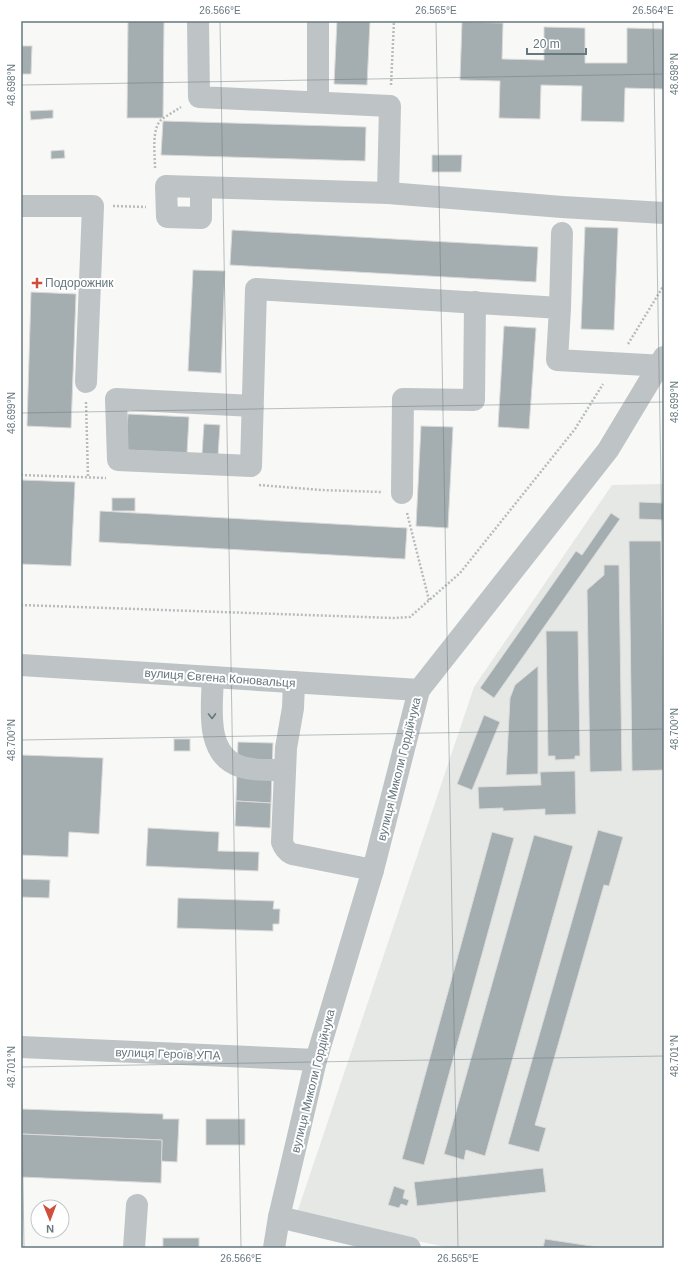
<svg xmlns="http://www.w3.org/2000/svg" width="685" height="1269" viewBox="0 0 685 1269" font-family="Arial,sans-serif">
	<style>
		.built { fill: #e6e8e6 }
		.building { fill: #a4adb0; stroke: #dadad8 }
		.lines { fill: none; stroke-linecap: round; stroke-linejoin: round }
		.path { stroke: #b8bcbe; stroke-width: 2.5; stroke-dasharray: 2 2; stroke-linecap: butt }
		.minor { stroke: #bec3c5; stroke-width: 22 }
		.oneway { stroke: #66777e }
		.ticks { fill: none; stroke: #66777e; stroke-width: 1; stroke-opacity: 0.45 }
		.poi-dot { fill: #cf4f3f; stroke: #fff; stroke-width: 1.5 }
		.labels { text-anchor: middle; stroke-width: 4; stroke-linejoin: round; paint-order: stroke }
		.poi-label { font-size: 12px; fill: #66777e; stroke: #fff; text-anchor: start }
		.street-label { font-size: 12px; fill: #66777e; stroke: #fff }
		.neatline { fill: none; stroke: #66777e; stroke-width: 1.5 }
		.ticks-label { font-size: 10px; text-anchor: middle; fill: #66777e }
	</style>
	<rect width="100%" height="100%" fill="#f8f8f6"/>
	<polygon class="built" points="664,484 664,1248 451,1248 369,1231 297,1213 474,687 612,485"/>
	<g class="building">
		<polygon points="128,21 164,21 163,118 127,118"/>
		<polygon points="337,21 370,21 367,85 334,84"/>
		<polygon points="462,22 503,23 502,59 544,60 544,27 585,28 585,63 627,63 627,28 664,29 664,89 625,88 624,122 581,121 582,86 541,85 540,119 499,118 500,81 460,80"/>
		<polygon points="21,46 32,46 31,74 21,74"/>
		<polygon points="53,110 53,118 31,120 30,111"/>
		<polygon points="163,121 366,127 365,161 161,155"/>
		<polygon points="64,150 65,158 51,159 51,151"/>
		<polygon points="432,155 462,155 461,172 432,172"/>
		<polygon points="585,227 618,228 614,330 581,329"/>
		<polygon points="232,230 538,247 536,282 230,265"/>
		<polygon points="193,270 225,271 221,373 188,371"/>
		<polygon points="31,292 76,294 71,428 27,426"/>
		<polygon points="504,326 536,328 529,429 498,427"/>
		<polygon points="128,414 189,417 187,453 125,450"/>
		<polygon points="204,424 220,425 218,455 202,454"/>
		<polygon points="421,426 453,427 448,528 416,526"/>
		<polygon points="21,480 75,482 71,566 21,564"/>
		<rect x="112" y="498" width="23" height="13"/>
		<polygon points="639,502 664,503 664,520 639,519"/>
		<polygon points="100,511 407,528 405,559 99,542"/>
		<polygon points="611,513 620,519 494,698 480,688 576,551 582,555"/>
		<polygon points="629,541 661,541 664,770 632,771"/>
		<polygon points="604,565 619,565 622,771 590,772 587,590 604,575"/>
		<polygon points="546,631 578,631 580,756 575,756 575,759 555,760 555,756 548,756"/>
		<polygon points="538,666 538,774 506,775 510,698 515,685"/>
		<polygon points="484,715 500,722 472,790 457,784"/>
		<rect x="174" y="739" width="16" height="12"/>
		<polygon points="238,742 273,743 271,803 236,801"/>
		<polygon points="21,755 103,758 99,834 69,832 68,857 21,855"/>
		<polygon points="575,771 576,814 545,815 545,809 503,811 503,808 479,809 478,787 541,785 540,772"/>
		<polygon points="236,801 271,803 270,828 235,826"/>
		<polygon points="148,828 219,832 218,851 259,852 258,871 146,866"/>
		<polygon points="598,830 623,837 609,886 604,885 535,1125 546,1128 539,1152 508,1144"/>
		<polygon points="492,832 514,838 424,1165 402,1159"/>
		<polygon points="534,835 573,846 485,1156 466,1150 464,1160 444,1154"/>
		<polygon points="21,879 50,880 49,898 21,897"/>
		<polygon points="178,898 274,901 273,909 280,909 279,924 273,924 273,931 177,928"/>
		<polygon points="21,1109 163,1114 163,1119 179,1119 177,1162 161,1161 162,1140 21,1134"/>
		<rect x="206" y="1119" width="39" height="26"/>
		<polygon points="21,1134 162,1140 161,1183 21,1177"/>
		<polygon points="543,1168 546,1192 417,1206 414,1182"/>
		<polygon points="394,1186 405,1190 403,1198 409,1200 407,1206 401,1204 399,1208 388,1205"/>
		<rect x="163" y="1238" width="36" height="10"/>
		<polygon points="545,1239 604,1248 543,1248"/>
	</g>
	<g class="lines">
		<g class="path">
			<polyline points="391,85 394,21"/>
			<path d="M155 168C155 155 151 128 162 119 168 115 175 111 181 107"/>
			<polyline points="113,206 146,207"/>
			<polyline points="628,344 664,285"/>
			<polyline points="86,402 88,477"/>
			<polyline points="21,475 106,478"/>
			<polyline points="259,485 321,490 382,492"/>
			<polyline points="407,513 429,600"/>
			<polyline points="21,605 393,618 410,617 460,573 575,429 603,384"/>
		</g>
		<g class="minor">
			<polyline points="198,21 199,97 390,106 388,193"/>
			<polyline points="318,102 318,21"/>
			<polyline points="201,188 201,218 167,217 166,186 388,193 562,207 664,213"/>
			<polyline points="21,206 93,206 86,382"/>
			<polyline points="560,308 562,233"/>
			<polyline points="253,406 116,399 118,460 251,466 256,289 560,308 557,360 664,366"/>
			<polyline points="402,493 403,399 474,400 475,302"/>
			<polyline points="21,665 419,690"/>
			<path d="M213 677C212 707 204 756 242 767 255 771 271 770 285 770"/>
			<path d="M294 682 293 708 286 748 282 842C284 848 286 851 292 854L373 870"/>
			<polyline points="21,1047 316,1060"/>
			<polyline points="279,1217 410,1248"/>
			<polyline points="134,1248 137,1205"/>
			<polyline points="274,1248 279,1217 316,1060 373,870 419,690 608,450 664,357"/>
		</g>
	</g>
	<defs><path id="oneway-chevron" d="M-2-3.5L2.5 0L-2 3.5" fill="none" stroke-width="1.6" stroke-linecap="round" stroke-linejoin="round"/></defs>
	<use class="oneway" href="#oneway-chevron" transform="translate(212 716) rotate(89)"/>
	<path class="ticks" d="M220 21 241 1248M436 21 458 1248M653 21 664 655M21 85 664 74M21 413 664 402M21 740 664 729M21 1057 24 1248M21 1067 664 1056"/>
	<path class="poi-dot" d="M35 277h4v4h4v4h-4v4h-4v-4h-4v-4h4z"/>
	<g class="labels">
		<g class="poi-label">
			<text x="45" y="287">Подорожник</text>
		</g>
		<g class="street-label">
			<text transform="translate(220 678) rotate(4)" y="4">вулиця Євгена Коновальця</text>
			<text transform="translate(399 769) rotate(-76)" y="4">вулиця Миколи Гордійчука</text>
			<text transform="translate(168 1054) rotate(2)" y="4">вулиця Героїв УПА</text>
			<text transform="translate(313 1081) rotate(-76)" y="4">вулиця Миколи Гордійчука</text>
		</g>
	</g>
	<rect width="685" height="1269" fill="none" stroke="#ffffff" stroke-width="44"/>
	<g transform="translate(50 1219) rotate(179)"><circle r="19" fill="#ffffff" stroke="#c2c9cb"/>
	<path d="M0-3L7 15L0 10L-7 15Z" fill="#cf4f3f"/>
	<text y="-6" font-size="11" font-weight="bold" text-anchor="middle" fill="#66777e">N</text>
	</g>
	<path d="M527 48v6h59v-6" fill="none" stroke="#66777e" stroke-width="2"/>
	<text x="533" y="48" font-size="12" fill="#66777e" stroke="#ffffff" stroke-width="3" paint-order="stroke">20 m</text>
	<rect x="22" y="22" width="641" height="1225" class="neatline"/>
	<g class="ticks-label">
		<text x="220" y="14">26.566°E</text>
		<text x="436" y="14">26.565°E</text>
		<text x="653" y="14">26.564°E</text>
		<text transform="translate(674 74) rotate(-90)" y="4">48.698°N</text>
		<text transform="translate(11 85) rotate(-90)" y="4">48.698°N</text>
		<text transform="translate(674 402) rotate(-90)" y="4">48.699°N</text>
		<text transform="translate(11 413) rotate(-90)" y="4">48.699°N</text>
		<text transform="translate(674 729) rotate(-90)" y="4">48.700°N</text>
		<text transform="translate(11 740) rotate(-90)" y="4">48.700°N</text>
		<text transform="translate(674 1056) rotate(-90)" y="4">48.701°N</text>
		<text transform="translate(11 1067) rotate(-90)" y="4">48.701°N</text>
		<text x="241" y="1262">26.566°E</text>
		<text x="458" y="1262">26.565°E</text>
	</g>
</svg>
